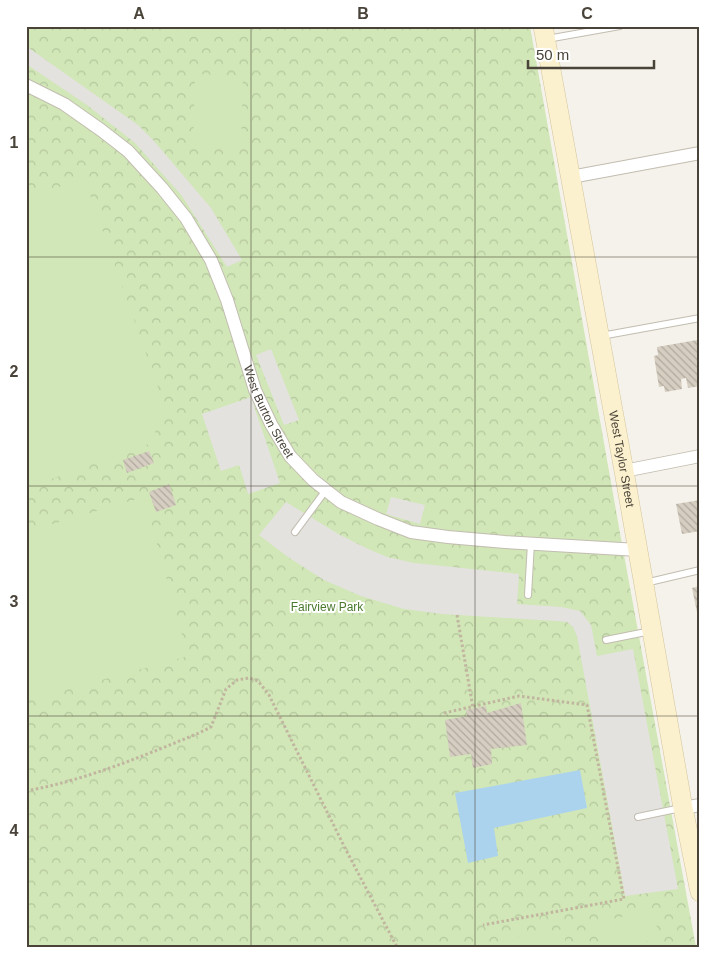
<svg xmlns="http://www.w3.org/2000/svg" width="726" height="973" viewBox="0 0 726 973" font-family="Helvetica,sans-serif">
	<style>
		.park { fill: url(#park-crowns) }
		.pitch { fill: #d1e7b7 }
		.parking { fill: #e4e2df }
		.water { fill: #acd3ee }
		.building { fill: url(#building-back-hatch) }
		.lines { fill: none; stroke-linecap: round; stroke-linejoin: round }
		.service-casing { stroke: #c3bdb1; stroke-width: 8 }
		.minor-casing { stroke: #c3bdb1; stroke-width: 14 }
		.secondary-casing { stroke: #d2c49d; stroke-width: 20 }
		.path { stroke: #c1b5a0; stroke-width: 3; stroke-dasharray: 2.5 2.5; stroke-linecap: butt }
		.service { stroke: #fff; stroke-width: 6 }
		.minor { stroke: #fff; stroke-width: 12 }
		.secondary { stroke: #fcf1ce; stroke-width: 19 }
		.grid { fill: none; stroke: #494339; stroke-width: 1; stroke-opacity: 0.55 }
		.labels { text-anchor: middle; stroke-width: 4; stroke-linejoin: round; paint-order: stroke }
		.street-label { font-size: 12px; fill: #494339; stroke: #fff }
		.park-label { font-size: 12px; fill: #4b792e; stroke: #fff }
		.neatline { fill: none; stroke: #494339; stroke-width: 2 }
		.grid-label { font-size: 16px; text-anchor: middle; font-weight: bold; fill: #494339 }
	</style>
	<defs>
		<pattern id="park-crowns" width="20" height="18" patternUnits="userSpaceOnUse" patternTransform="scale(1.25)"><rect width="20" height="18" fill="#d1e7b7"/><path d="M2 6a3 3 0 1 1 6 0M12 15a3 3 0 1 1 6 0" fill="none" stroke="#b5c79e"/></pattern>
		<pattern id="building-back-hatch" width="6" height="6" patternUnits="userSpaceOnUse" patternTransform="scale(1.25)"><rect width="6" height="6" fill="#d6cec1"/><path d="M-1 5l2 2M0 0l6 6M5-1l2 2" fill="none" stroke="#b0a99e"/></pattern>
	</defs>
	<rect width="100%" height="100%" fill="#f5f2eb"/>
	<polygon class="park" points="26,26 530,26 620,533 696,947 26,947"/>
	<g class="pitch">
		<polygon points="129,26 249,26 248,36"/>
		<polygon points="195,74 243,76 241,145 193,144"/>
		<polygon points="84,178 166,410 149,444 26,488 26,199"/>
		<polygon points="144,497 188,656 26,701 26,532"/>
		<polygon points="654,911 659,939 615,947 599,947 595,922"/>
		<polygon points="564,929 566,947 505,947 504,939"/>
	</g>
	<g class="parking">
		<polygon points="26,46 138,125 154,141 211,208 242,260 227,267 182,196 135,143 87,105 26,64"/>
		<polygon points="271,349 299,420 284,425 256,355"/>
		<polygon points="251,397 280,483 248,494 239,465 221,471 202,414"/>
		<polygon points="391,497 425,505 420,524 386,514"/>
		<polygon points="286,502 340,535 366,548 387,557 414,563 519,574 517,604 561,607 580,611 591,625 597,656 633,649 678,889 625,896 577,636 573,627 567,622 556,621 442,614 404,609 361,596 324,580 288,557 259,535"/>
	</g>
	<polygon class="water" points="580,770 587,808 494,828 498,856 468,863 455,793"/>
	<g class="building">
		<polygon points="697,340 699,349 700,348 700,386 688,388 686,378 681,379 682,389 665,392 664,386 659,387 654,356 658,355 657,347"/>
		<polygon points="149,451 154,463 127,473 123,460"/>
		<polygon points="169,484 176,505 156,512 149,492"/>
		<polygon points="700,500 700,531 682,534 676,504"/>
		<polygon points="700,586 700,621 699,622 692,588"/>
		<polygon points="521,703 527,745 491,749 492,764 473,768 471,754 450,757 445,720 467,716 466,710 486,706 487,713"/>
	</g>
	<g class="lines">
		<defs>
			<g id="service">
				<polyline points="547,39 620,26"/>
				<polyline points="601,336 700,318"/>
				<polyline points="295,532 326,490"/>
				<polyline points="645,583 700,570"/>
				<polyline points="528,595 531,543"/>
				<polyline points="606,640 651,631"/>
				<polyline points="638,817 681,808"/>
			</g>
			<g id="minor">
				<path id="s1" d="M26 85 64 104 101 130 128 151 162 188 186 218 211 260 227 300 255 390 271 424 290 456 313 480 341 502 378 519 411 532 448 537 505 542 638 550"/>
				<polyline points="571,177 700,153"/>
				<polyline points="624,471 700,456"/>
				<polyline points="683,808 700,805"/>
			</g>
			<g id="secondary">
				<path id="s2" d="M543 26 624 471 683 808 700 892"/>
			</g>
		</defs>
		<use href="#service" class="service-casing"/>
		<use href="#minor" class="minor-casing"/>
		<use href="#secondary" class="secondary-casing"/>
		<g class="path">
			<polyline points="457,615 473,708"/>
			<polyline points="444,713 519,696 587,705 624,899 483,925"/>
			<path d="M26 791C86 780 143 756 199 733L211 727 226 689 237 680 249 678 258 681 269 695 346 850 397 947"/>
		</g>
		<use href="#service" class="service"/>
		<use href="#minor" class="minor"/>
		<use href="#secondary" class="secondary"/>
	</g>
	<path class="grid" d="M251 26V947M475 26V947M26 257H700M26 486H700M26 716H700"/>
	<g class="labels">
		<g class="street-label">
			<text dy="4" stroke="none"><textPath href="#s1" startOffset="422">West Burton Street</textPath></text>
			<text dy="4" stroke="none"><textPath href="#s2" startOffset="440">West Taylor Street</textPath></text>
		</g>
		<g class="park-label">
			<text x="327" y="611">Fairview Park</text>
		</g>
	</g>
	<rect width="726" height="973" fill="none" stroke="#ffffff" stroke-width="55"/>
	<path d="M528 60v8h126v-8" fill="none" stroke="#494339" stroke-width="2.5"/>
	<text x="536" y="60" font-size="15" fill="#494339" stroke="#ffffff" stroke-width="4" paint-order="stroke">50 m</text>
	<rect x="28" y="28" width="670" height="918" class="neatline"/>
	<g class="grid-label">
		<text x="139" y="19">A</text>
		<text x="363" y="19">B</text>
		<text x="587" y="19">C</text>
		<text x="14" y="148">1</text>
		<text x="14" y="377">2</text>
		<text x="14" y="607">3</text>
		<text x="14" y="836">4</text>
	</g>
</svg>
